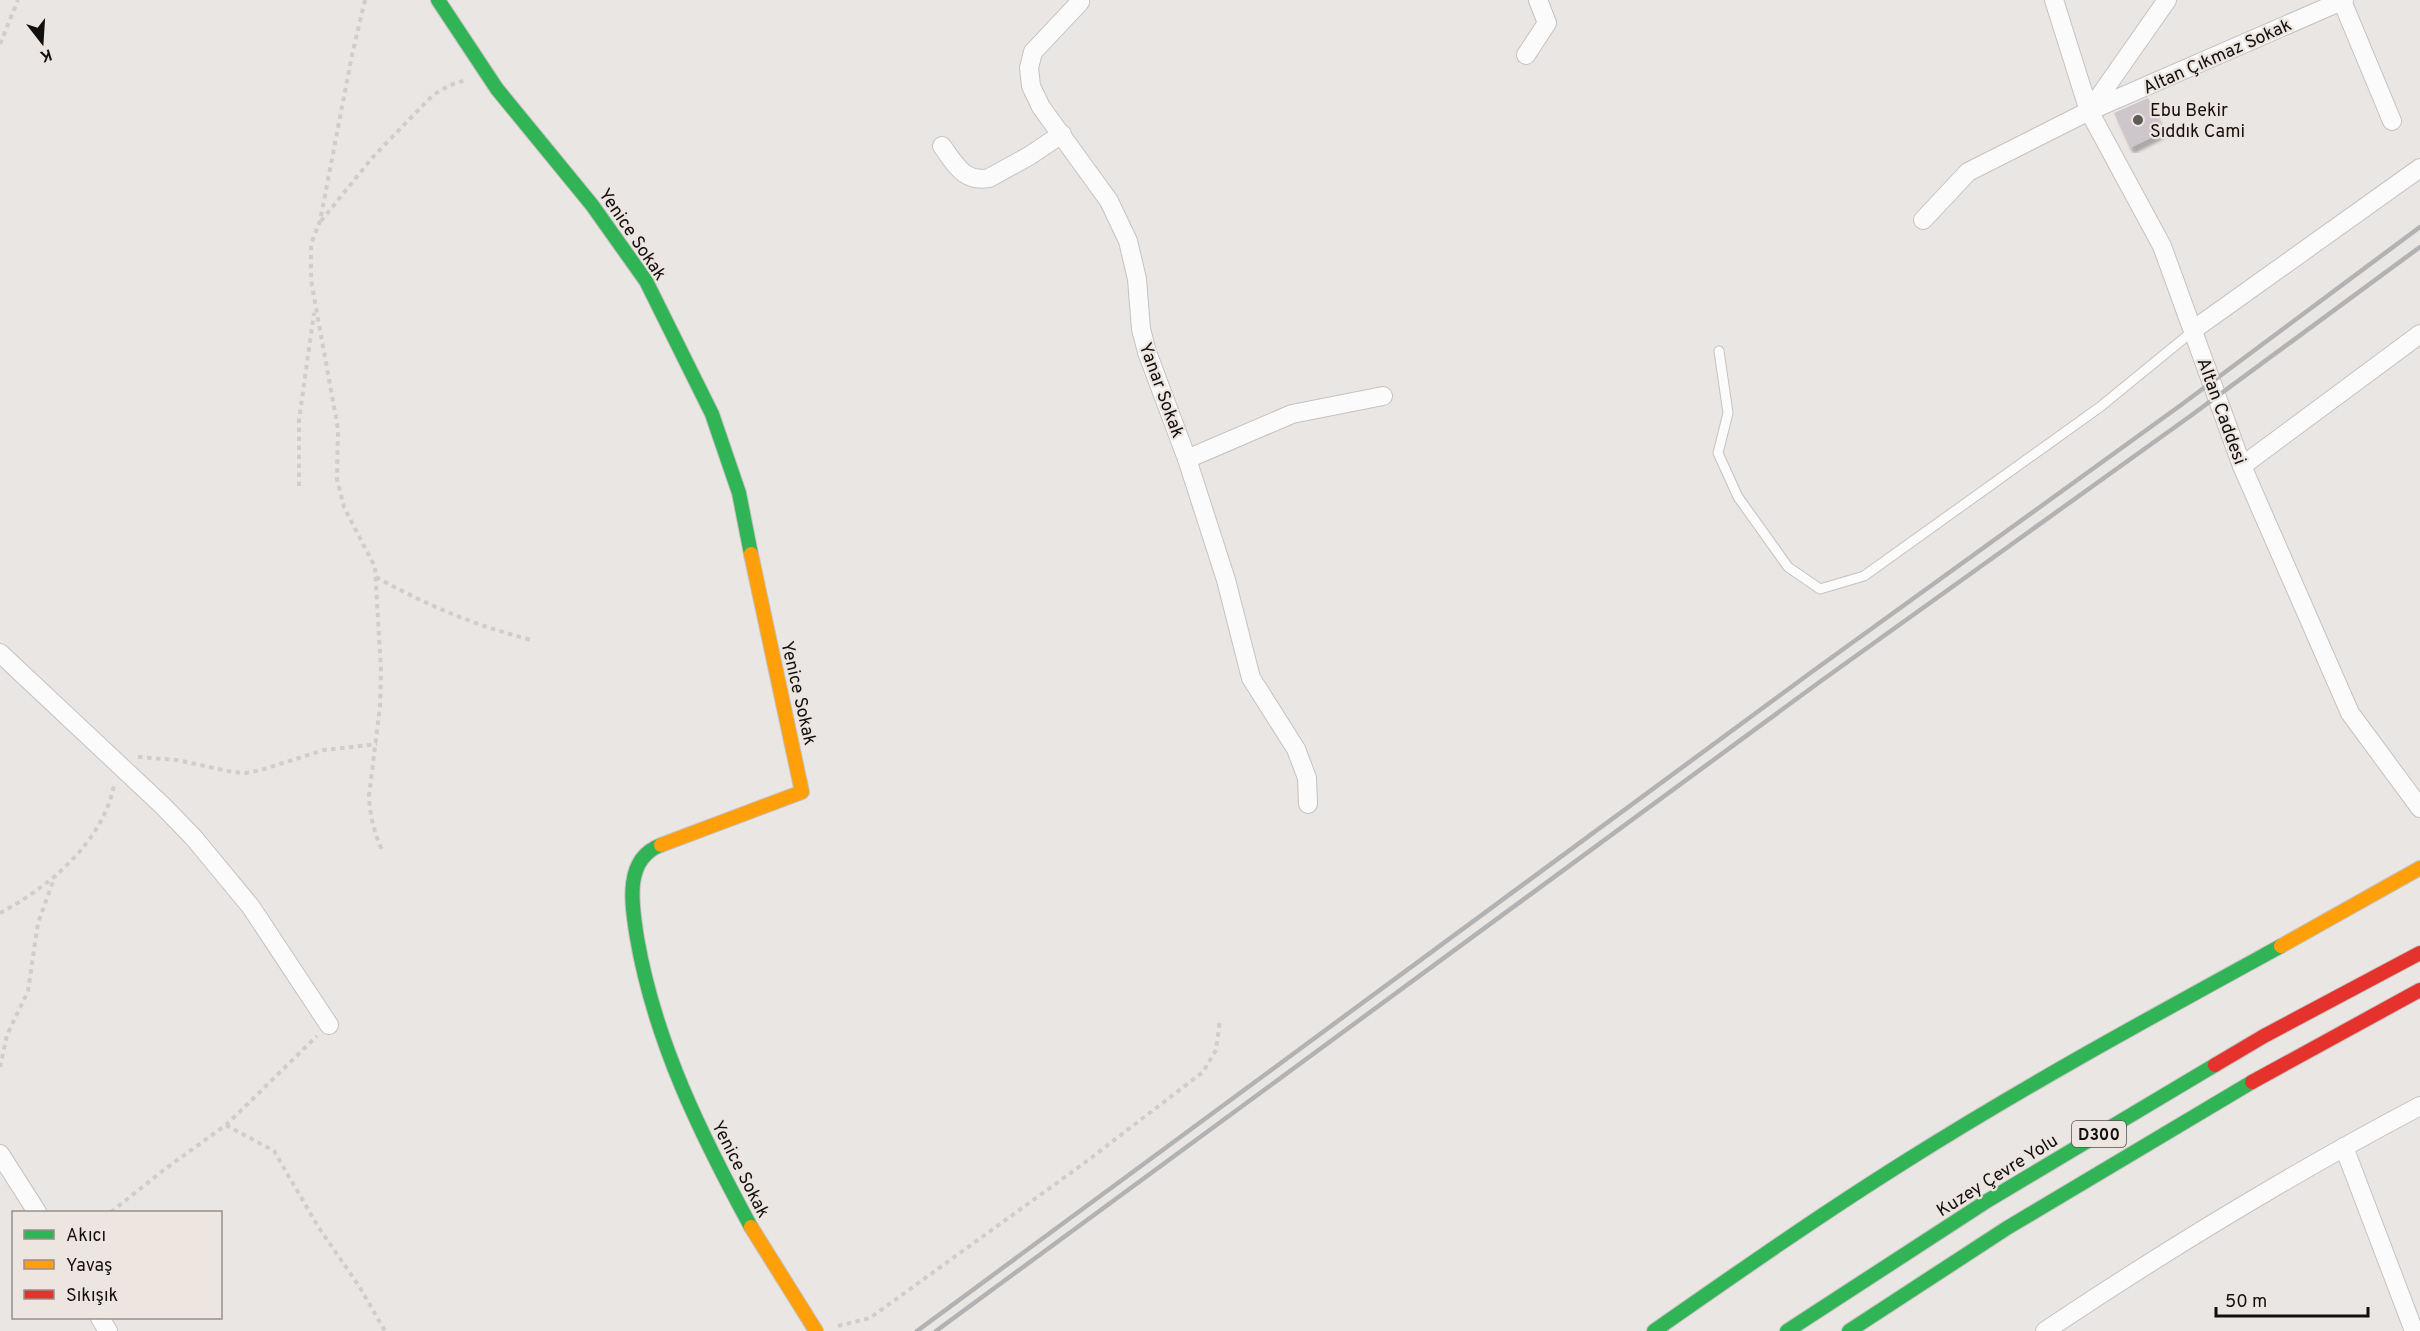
<svg xmlns="http://www.w3.org/2000/svg" width="2420" height="1331" viewBox="0 0 2420 1331" font-family="Overpass,sans-serif">
	<style>
		.building { fill: #cdc6ca; filter: url(#shadow) }
		.lines { fill: none; stroke-linecap: round; stroke-linejoin: round }
		.lane-casing { stroke: #c5c2c0; stroke-width: 11 }
		.street-casing { stroke: #c5c2c0; stroke-width: 20 }
		.fast-casing { stroke: #c5c2c0; stroke-width: 16 }
		.slow-casing { stroke: #c5c2c0; stroke-width: 16 }
		.jam-casing { stroke: #c5c2c0; stroke-width: 16 }
		.path { stroke: #cfcdcd; stroke-width: 4; stroke-dasharray: 4.5 4.5; stroke-linecap: butt }
		.lane { stroke: #fcfbfb; stroke-width: 9 }
		.street { stroke: #fcfbfb; stroke-width: 18 }
		.fast { stroke: #30b455; stroke-width: 14 }
		.slow { stroke: #ff9f0a; stroke-width: 14 }
		.jam { stroke: #e5322d; stroke-width: 14 }
		.rail { stroke: #b3b2b2; stroke-width: 4.5 }
		.poi-dot { fill: #5e5b59; stroke: #ede5e0; stroke-width: 2 }
		.labels { text-anchor: middle; stroke-width: 4.5; stroke-linejoin: round; paint-order: stroke }
		.shield { fill: #ede5e0; stroke: #54504d; stroke-width: 1.5 }
		.shield-label { font-size: 16px; font-weight: bold; fill: #12100e }
		.street-label { font-size: 18px; fill: #12100e; stroke: #ede5e0 }
		.poi-label { font-size: 18px; fill: #12100e; stroke: #ede5e0; text-anchor: start }
	</style>
	<defs>
		<filter id="shadow"><feDropShadow dx="3.5" dy="6" stdDeviation="1.5" flood-color="#0004"/></filter>
	</defs>
	<rect width="100%" height="100%" fill="#eae6e3"/>
	<polygon class="building" points="2148,98 2164,131 2130,148 2114,113"/>
	<g class="lines">
		<defs>
			<polyline id="lane" points="1719,351 1728,413 1718,453 1738,497 1788,567 1820,589 1864,576 2100,407 2193,331"/>
			<g id="street">
				<polyline points="1079,0 1080,2 1033,52 1029,68 1031,86 1041,107 1109,201 1128,241 1137,279 1141,329 1147,352 1187,459 1226,580 1251,678 1296,749 1307,778 1308,804"/>
				<polyline points="2054,0 2089,111 2162,246 2242,466 2350,713 2420,808"/>
				<polyline points="2342,1 2392,121"/>
				<polyline points="1526,55 1547,23 1538,0"/>
				<polyline points="2090,110 2167,0"/>
				<path d="M942 146C955 164 964 183 989 178L1029 156 1062 134"/>
				<polyline points="1923,220 1968,172 2089,111 2344,0"/>
				<polyline points="2193,330 2420,168"/>
				<polyline points="1187,459 1292,414 1383,396"/>
				<polyline points="2242,466 2420,334"/>
				<polyline points="0,653 163,806 194,838 251,907 329,1025"/>
				<polyline points="2344,1147 2414,1331"/>
				<polyline points="0,1154 37,1212"/>
				<polyline points="100,1318 108,1331"/>
				<path d="M2045 1331C2166 1250 2291 1174 2420 1106"/>
			</g>
			<g id="fast">
				<polyline points="438,0 497,89 592,205 646,281 712,414 739,493 751,554"/>
				<path d="M661 845C623 859 632 906 637 938 655 1042 701 1135 751 1227"/>
				<path d="M1654 1331C1737 1273 1820 1215 1906 1161 2028 1084 2155 1015 2281 946"/>
				<polyline points="1787,1331 1987,1201 2215,1065"/>
				<polyline points="1849,1331 2007,1228 2252,1082"/>
			</g>
			<g id="slow">
				<polyline points="661,845 802,792 751,554"/>
				<polyline points="2281,946 2420,868"/>
				<polyline points="751,1227 816,1331"/>
			</g>
			<g id="jam">
				<polyline points="2215,1065 2264,1036 2420,953"/>
				<polyline points="2252,1082 2420,990"/>
			</g>
		</defs>
		<use href="#lane" class="lane-casing"/>
		<use href="#street" class="street-casing"/>
		<use href="#fast" class="fast-casing"/>
		<use href="#slow" class="slow-casing"/>
		<use href="#jam" class="jam-casing"/>
		<g class="path">
			<path d="M365 0 352 55 320 221 311 244V280L338 429 337 479 344 507 375 567 381 671 380 706 369 796C370 816 374 832 382 850"/>
			<polyline points="0,44 18,0"/>
			<polyline points="321,221 372,158 433,95 450,85 466,80"/>
			<polyline points="299,486 299,420 314,313"/>
			<path d="M376 577C426 605 476 626 532 640"/>
			<polyline points="138,757 177,760 232,772 246,773 261,770 324,750 377,744"/>
			<path d="M0 913C49 887 103 842 114 785"/>
			<polyline points="0,1067 7,1035 28,991 38,923 55,876"/>
			<polyline points="226,1125 274,1151 319,1228 359,1286 385,1331"/>
			<polyline points="111,1212 165,1169 226,1125 317,1036"/>
			<polyline points="838,1326 870,1318 1083,1164 1203,1072 1216,1050 1220,1020"/>
		</g>
		<use href="#lane" class="lane"/>
		<use href="#street" class="street"/>
		<use href="#fast" class="fast"/>
		<use href="#slow" class="slow"/>
		<use href="#jam" class="jam"/>
		<g class="rail">
			<polyline points="917,1331 1813,671 2181,405 2420,227"/>
			<polyline points="936,1331 1821,681 2189,417 2420,247"/>
		</g>
	</g>
	<circle class="poi-dot" cx="2138" cy="120" r="6"/>
	<g class="labels">
		<rect class="shield" x="2072" y="1121" width="54" height="26" rx="4.5"/>
		<g class="shield-label">
			<text x="2099" y="1140">D300</text>
		</g>
		<g class="street-label">
			<text transform="translate(2217 56) rotate(-24)" y="6">Altan Çıkmaz Sokak</text>
			<text transform="translate(633 234) rotate(56)" y="6">Yenice Sokak</text>
			<text transform="translate(1162 390) rotate(70)" y="6">Yanar Sokak</text>
			<text transform="translate(2222 411) rotate(70)" y="6">Altan Caddesi</text>
			<text transform="translate(799 693) rotate(77)" y="6">Yenice Sokak</text>
			<text transform="translate(741 1169) rotate(63)" y="6">Yenice Sokak</text>
			<text transform="translate(1997 1175) rotate(-32)" y="6">Kuzey Çevre Yolu</text>
		</g>
		<g class="poi-label">
			<text x="2150" y="116">Ebu Bekir<tspan x="2150" dy="21">Sıddık Cami</tspan></text>
		</g>
	</g>
	<rect x="12" y="1211" width="210" height="108" fill="#ede5e0" stroke="#95908c" stroke-width="1.5"/>
	<rect x="24" y="1230" width="30" height="9" fill="#30b455" stroke="#95908c" stroke-width="1.5"/>
	<text x="66" y="1241" font-size="18" fill="#12100e">Akıcı</text>
	<rect x="24" y="1260" width="30" height="9" fill="#ff9f0a" stroke="#95908c" stroke-width="1.5"/>
	<text x="66" y="1271" font-size="18" fill="#12100e">Yavaş</text>
	<rect x="24" y="1290" width="30" height="9" fill="#e5322d" stroke="#95908c" stroke-width="1.5"/>
	<text x="66" y="1301" font-size="18" fill="#12100e">Sıkışık</text>
	<g transform="translate(42 42) rotate(163)" stroke="#ede5e0" stroke-width="4.5" paint-order="stroke">
	<path d="M0-4.5L10 22L0 15L-10 22Z" fill="#12100e"/>
	<text y="-9" font-size="16" font-weight="bold" text-anchor="middle" fill="#12100e">K</text>
	</g>
	<path d="M2216 1307v9h152v-9" fill="none" stroke="#12100e" stroke-width="3"/>
	<text x="2225" y="1307" font-size="18" fill="#12100e" stroke="#ede5e0" stroke-width="4.5" paint-order="stroke">50 m</text>
</svg>
